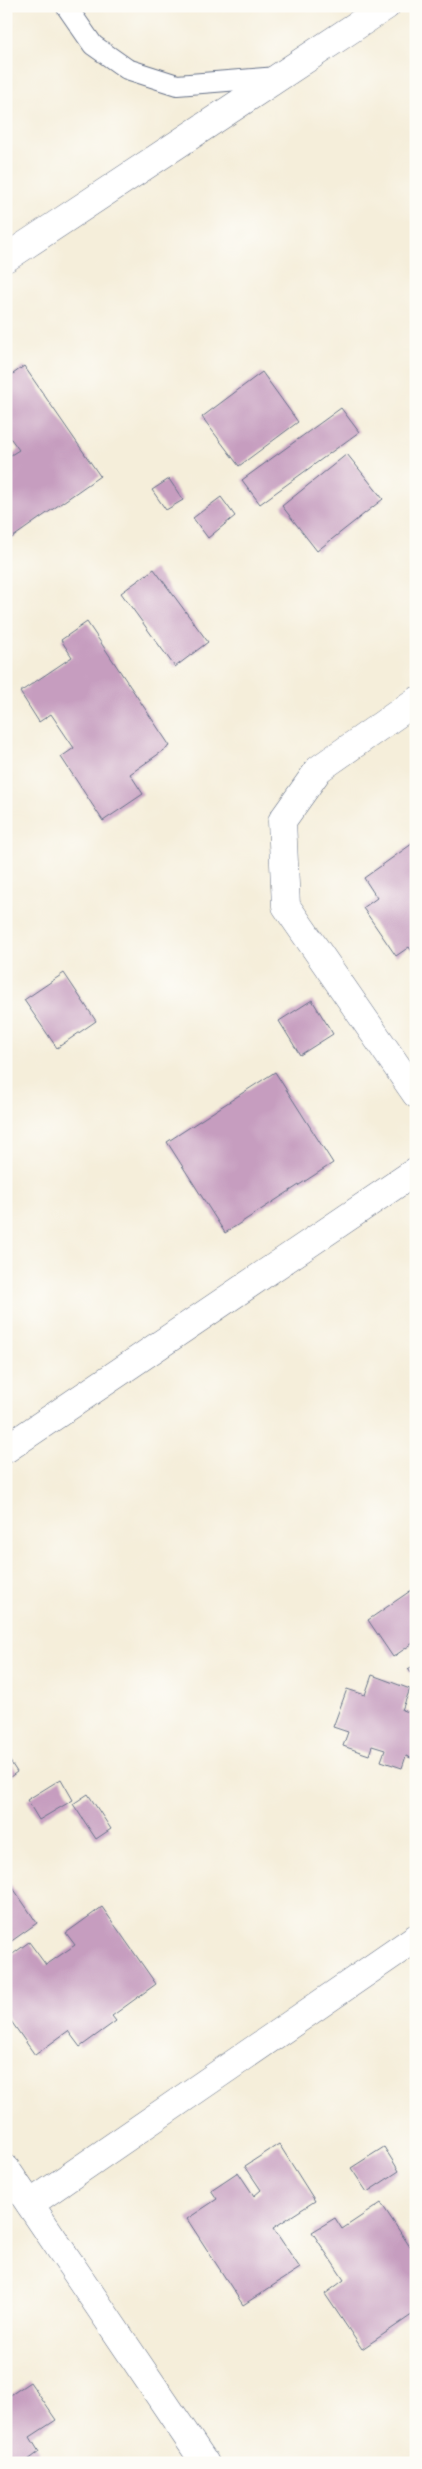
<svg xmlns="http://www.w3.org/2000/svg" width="422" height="2469" viewBox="0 0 422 2469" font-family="'Gochi Hand',sans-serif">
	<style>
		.building { fill: #c69dbf }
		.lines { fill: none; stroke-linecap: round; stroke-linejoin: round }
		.service-casing { stroke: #677289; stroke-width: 22 }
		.minor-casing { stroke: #677289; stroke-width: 29 }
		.service { stroke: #fff; stroke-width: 20 }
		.minor { stroke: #fff; stroke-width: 28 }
	</style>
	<rect width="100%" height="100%" fill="#fdfcf7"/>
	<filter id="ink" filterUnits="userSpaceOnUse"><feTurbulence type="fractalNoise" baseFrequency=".02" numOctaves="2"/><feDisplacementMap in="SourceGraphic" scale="10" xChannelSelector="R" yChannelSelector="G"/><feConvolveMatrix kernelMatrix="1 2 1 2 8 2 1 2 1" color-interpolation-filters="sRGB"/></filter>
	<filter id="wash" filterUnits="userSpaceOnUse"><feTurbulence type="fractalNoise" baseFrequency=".0096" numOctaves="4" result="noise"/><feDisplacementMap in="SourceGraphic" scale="20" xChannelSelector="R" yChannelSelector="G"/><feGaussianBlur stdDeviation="1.12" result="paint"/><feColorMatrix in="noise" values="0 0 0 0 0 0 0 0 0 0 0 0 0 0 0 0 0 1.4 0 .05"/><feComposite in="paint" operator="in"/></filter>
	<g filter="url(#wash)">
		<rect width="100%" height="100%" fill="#f5eeda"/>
		<g id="blocks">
			<g class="building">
				<polygon points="24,366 100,476 6,542 6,458 19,450 6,432 6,379"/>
				<polygon points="262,372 298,422 239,466 202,417"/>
				<polygon points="341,408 359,432 260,504 242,480"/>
				<polygon points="347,454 383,499 317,551 282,506"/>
				<polygon points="169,479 183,500 166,510 152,490"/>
				<polygon points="221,497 235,516 208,538 193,518"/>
				<polygon points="154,569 208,642 175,667 121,593"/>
				<polygon points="87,622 170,746 130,774 143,794 103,821 61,757 74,748 51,714 39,722 20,692 72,657 61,640"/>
				<polygon points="416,841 416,957 409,947 396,956 363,908 377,898 364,878"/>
				<polygon points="64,973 96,1021 57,1048 24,1000"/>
				<polygon points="312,1000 333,1034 300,1055 279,1021"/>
				<polygon points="275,1072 333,1163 225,1233 167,1142"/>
				<polygon points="416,1587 416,1641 393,1657 368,1620"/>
				<polygon points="416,1664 416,1679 408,1669"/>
				<polygon points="372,1675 410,1689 402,1710 416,1715 416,1760 406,1756 402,1768 381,1761 385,1750 372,1746 369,1755 343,1746 348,1732 333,1727 347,1689 365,1695"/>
				<polygon points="6,1755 17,1772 6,1780"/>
				<polygon points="61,1779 73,1800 39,1820 27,1800"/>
				<polygon points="88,1794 111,1829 96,1839 73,1804"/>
				<polygon points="11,1885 37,1923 6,1945 6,1888"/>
				<polygon points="102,1907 156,1984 112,2016 116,2021 80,2047 68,2031 35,2055 6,2014 6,1959 29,1942 46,1965 75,1945 66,1933"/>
				<polygon points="279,2144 315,2201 273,2228 300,2268 243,2305 187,2219 217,2199 211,2190 238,2172 254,2196 261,2190 245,2166"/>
				<polygon points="384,2147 399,2171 367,2192 351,2168"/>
				<polygon points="381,2203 416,2256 416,2312 362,2349 325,2294 344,2280 312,2232 335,2218 342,2229"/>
				<polygon points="30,2382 56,2420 30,2437 39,2452 24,2463 6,2463 6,2398"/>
			</g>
		</g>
	</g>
	<g filter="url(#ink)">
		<use href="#blocks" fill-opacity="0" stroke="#677289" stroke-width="1"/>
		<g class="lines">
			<defs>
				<polyline id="service" points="66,6 93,45 127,69 177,85 278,77"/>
				<g id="minor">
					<polyline points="6,258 386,6"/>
					<polyline points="416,701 319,769 282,821 286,906 416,1094"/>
					<polyline points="6,1449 416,1171"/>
					<polyline points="6,2169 205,2463"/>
					<polyline points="30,2204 416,1938"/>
				</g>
			</defs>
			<use href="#service" class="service-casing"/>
			<use href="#minor" class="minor-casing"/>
			<use href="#service" class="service"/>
			<use href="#minor" class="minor"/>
		</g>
	</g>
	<rect width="422" height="2469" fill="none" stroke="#fdfcf7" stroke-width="25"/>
</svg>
